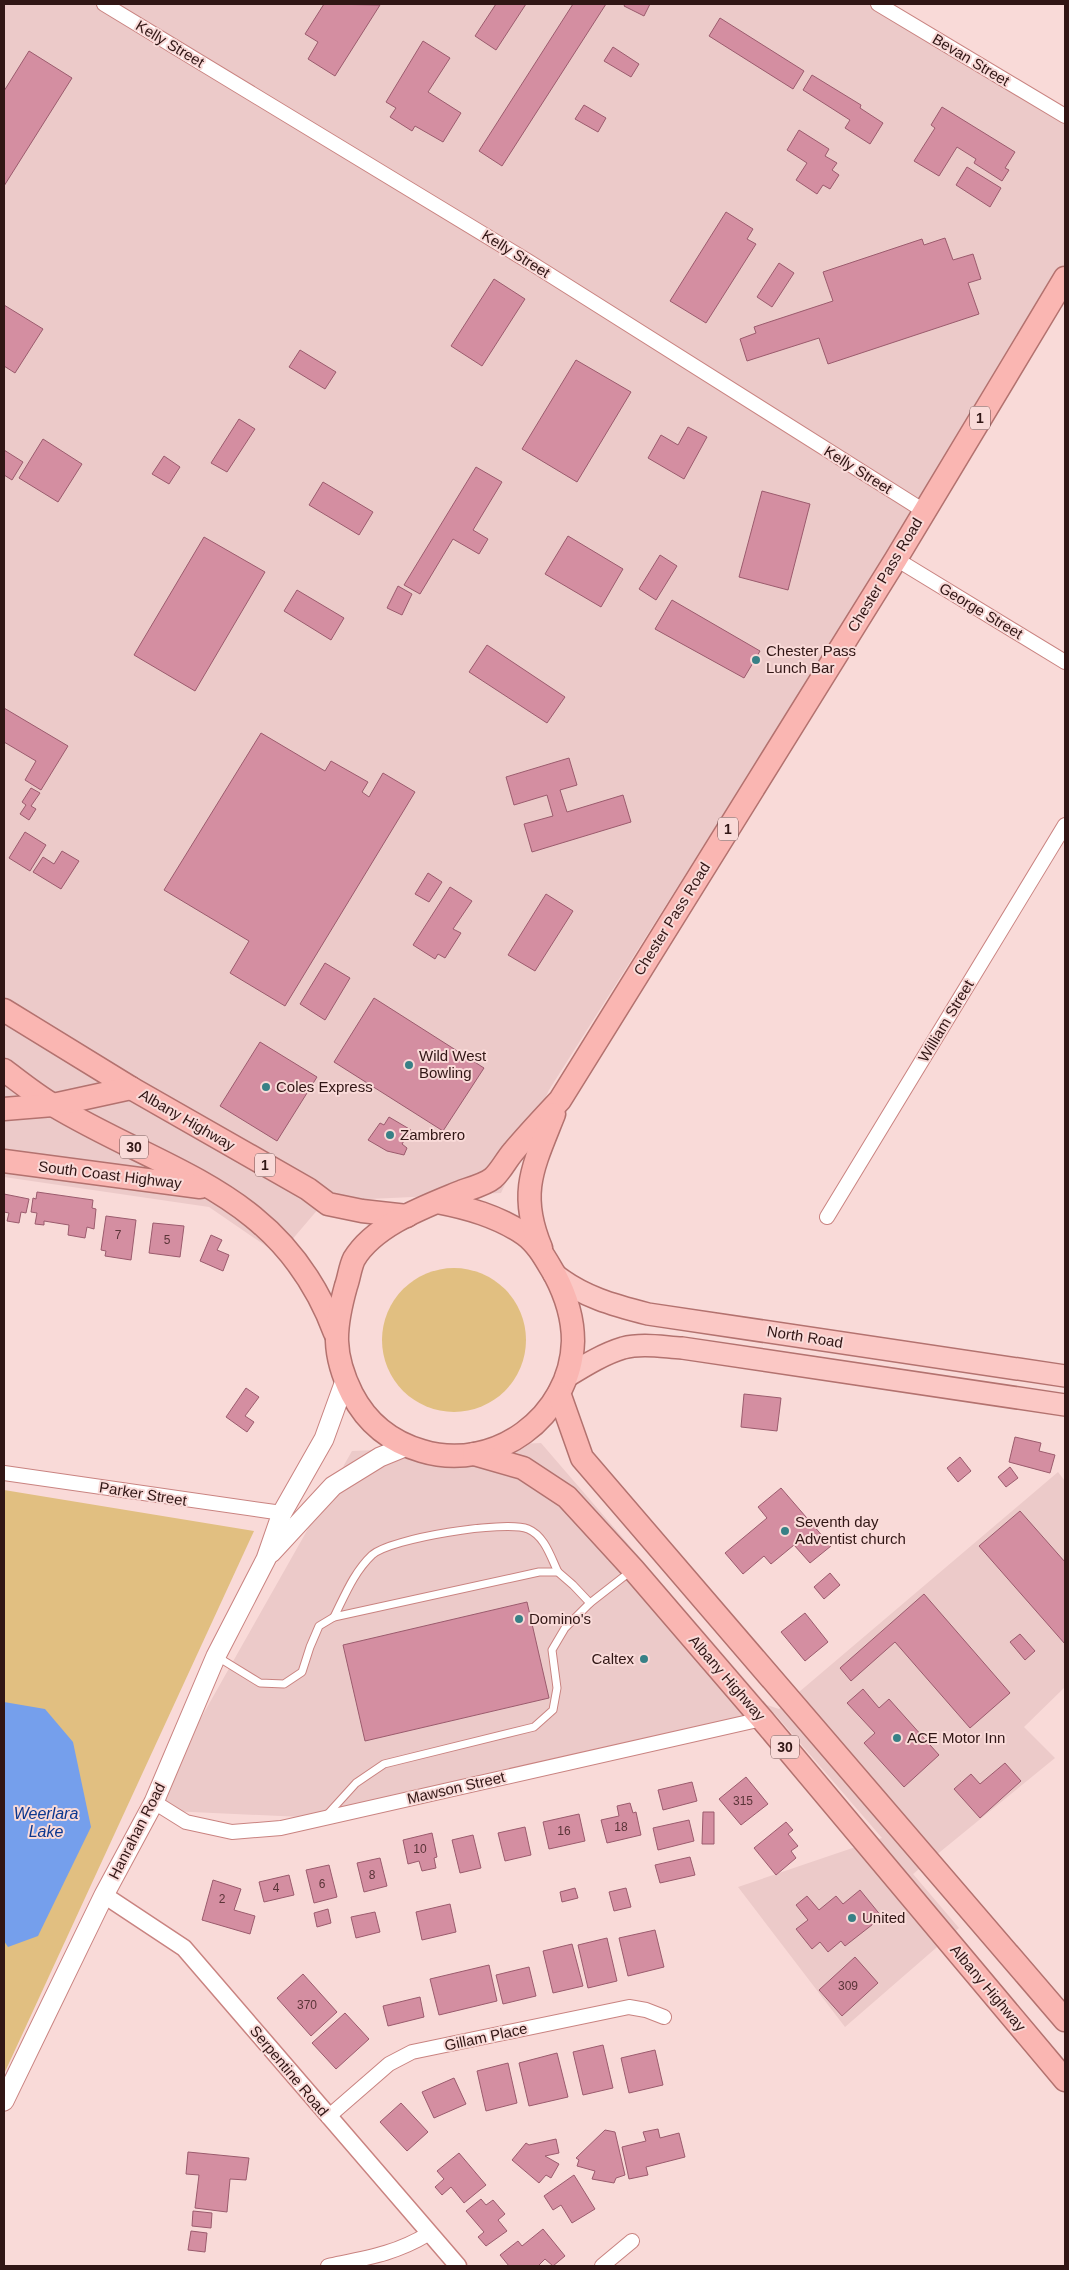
<svg xmlns="http://www.w3.org/2000/svg" width="1069" height="2270" viewBox="0 0 1069 2270" font-family="Arial,sans-serif">
	<style>
		.built { fill: #eccac9 }
		.green { fill: #e1bf81 }
		.water { fill: #759fec }
		.building { fill: #d48ea1; stroke: #9b5b6d }
		.lines { fill: none; stroke-linecap: round; stroke-linejoin: round }
		.service-casing { stroke: #c98380; stroke-width: 9 }
		.minor-casing { stroke: #c98380; stroke-width: 16 }
		.tertiary-casing { stroke: #c98380; stroke-width: 19 }
		.secondary-casing { stroke: #c98380; stroke-width: 21 }
		.primary-casing { stroke: #b3726f; stroke-width: 24 }
		.trunk-casing { stroke: #b3726f; stroke-width: 25 }
		.service { stroke: #fff; stroke-width: 7 }
		.minor { stroke: #fff; stroke-width: 14 }
		.tertiary { stroke: #fff; stroke-width: 16 }
		.secondary { stroke: #fff; stroke-width: 19 }
		.primary { stroke: #fbc8c5; stroke-width: 21 }
		.trunk { stroke: #fab6b2; stroke-width: 22 }
		.poi-dot { fill: #388086; stroke: #f9dad8; stroke-width: 2 }
		.labels { text-anchor: middle; stroke-width: 4; stroke-linejoin: round; paint-order: stroke }
		.number-label { font-size: 12px; fill: #5a3438 }
		.shield { fill: #f9dad8; stroke: #6d5150; stroke-width: 1 }
		.shield-label { font-size: 14px; font-weight: bold; fill: #311615 }
		.street-label { font-size: 15px; fill: #311615; stroke: #f9dad8 }
		.poi-label { font-size: 15px; fill: #311615; stroke: #f9dad8; text-anchor: start }
		.water-label { font-size: 16px; font-style: italic; fill: #0b378f; stroke: #f9dad8 }
	</style>
	<rect width="100%" height="100%" fill="#f9dad8"/>
	<g class="built">
		<polygon points="4,4 878,4 1065,116 1065,274 549,1090 501,1193 325,1201 279,1255 209,1207 4,1177"/>
		<polygon points="541,1443 767,1705 779,1709 1058,1472 1065,1481 1065,1687 1024,1727 1055,1758 913,1874 959,1928 845,2027 738,1887 882,1838 774,1713 324,1818 149,1810 352,1451"/>
	</g>
	<g class="green">
		<circle cx="454" cy="1340" r="72"/>
		<polygon points="4,1490 254,1531 4,2074"/>
	</g>
	<polygon class="water" points="4,1702 45,1709 73,1742 91,1827 38,1936 8,1947 4,1941"/>
	<g class="building">
		<polygon points="324,4 380,5 335,76 308,59 318,42 305,34"/>
		<polygon points="496,4 526,4 496,50 475,36"/>
		<polygon points="573,4 606,4 502,166 479,151"/>
		<polygon points="625,4 650,4 644,16 624,6"/>
		<polygon points="720,18 804,71 793,89 709,36"/>
		<polygon points="423,41 450,58 428,92 461,113 443,142 415,126 412,131 390,117 396,108 386,102"/>
		<polygon points="613,47 639,64 631,77 604,61"/>
		<polygon points="29,51 72,78 4,186 4,91"/>
		<polygon points="812,75 861,105 860,108 883,123 870,144 845,128 850,120 803,90"/>
		<polygon points="584,105 606,118 598,132 575,119"/>
		<polygon points="942,107 1015,152 1005,168 1009,170 1002,181 974,163 976,159 957,147 939,176 914,161 935,128 931,125"/>
		<polygon points="799,130 829,149 825,156 837,163 832,170 839,175 830,189 823,185 817,194 796,180 807,163 787,150"/>
		<polygon points="967,167 1001,188 990,207 956,185"/>
		<polygon points="726,212 753,229 747,239 756,244 706,323 670,301"/>
		<polygon points="945,238 953,260 973,254 981,279 968,283 979,314 828,364 819,338 747,361 740,339 756,333 754,327 833,301 823,272 922,239 924,245"/>
		<polygon points="779,263 794,273 772,307 757,297"/>
		<polygon points="494,279 525,299 482,366 451,346"/>
		<polygon points="4,305 43,329 15,373 4,366"/>
		<polygon points="300,350 336,372 325,389 289,367"/>
		<polygon points="576,360 631,392 577,482 522,449"/>
		<polygon points="239,419 255,429 227,472 211,463"/>
		<polygon points="688,427 707,437 684,479 648,458 661,435 678,445"/>
		<polygon points="43,439 82,464 58,502 19,478"/>
		<polygon points="4,450 23,462 12,480 4,475"/>
		<polygon points="164,456 180,467 169,484 152,474"/>
		<polygon points="476,467 502,482 473,530 488,539 479,554 453,539 420,594 404,585"/>
		<polygon points="323,482 373,512 359,535 309,505"/>
		<polygon points="762,491 810,504 788,590 739,577"/>
		<polygon points="568,536 623,569 601,607 545,574"/>
		<polygon points="204,537 265,572 195,691 134,655"/>
		<polygon points="660,555 677,566 656,600 639,589"/>
		<polygon points="398,586 412,594 402,615 387,608"/>
		<polygon points="297,590 344,618 331,640 284,611"/>
		<polygon points="672,600 760,651 744,678 655,629"/>
		<polygon points="487,645 565,697 547,723 469,672"/>
		<polygon points="4,708 68,746 41,790 25,780 36,761 4,742"/>
		<polygon points="261,733 325,771 331,761 368,782 362,792 369,797 383,773 415,792 285,1006 230,973 249,941 164,890"/>
		<polygon points="569,758 577,785 560,790 567,812 623,795 631,822 532,852 524,824 553,816 547,795 514,805 506,777"/>
		<polygon points="31,788 40,793 31,806 36,809 29,820 20,814 26,805 22,802"/>
		<polygon points="25,832 46,845 30,871 9,858"/>
		<polygon points="62,851 79,861 61,889 33,872 43,857 54,864"/>
		<polygon points="428,873 442,882 429,902 415,894"/>
		<polygon points="450,887 472,901 453,929 461,933 445,958 438,954 435,959 413,945"/>
		<polygon points="546,894 573,911 535,971 508,955"/>
		<polygon points="325,963 350,978 325,1020 300,1004"/>
		<polygon points="374,998 484,1068 443,1131 334,1062"/>
		<polygon points="260,1042 317,1077 277,1141 220,1106"/>
		<polygon points="389,1117 411,1130 402,1144 407,1148 404,1155 387,1151 368,1140 380,1123 384,1125"/>
		<polygon points="37,1192 93,1200 92,1208 96,1209 94,1229 87,1227 85,1238 68,1235 69,1225 44,1221 44,1225 35,1224 37,1213 31,1212 33,1198 36,1199"/>
		<polygon points="4,1194 29,1199 26,1213 21,1212 19,1223 7,1221 9,1213 4,1212"/>
		<polygon points="106,1216 136,1220 131,1260 105,1256 106,1251 101,1250"/>
		<polygon points="153,1223 184,1226 180,1257 149,1253"/>
		<polygon points="211,1235 222,1240 217,1250 229,1255 223,1271 200,1261"/>
		<polygon points="246,1388 259,1397 245,1416 254,1422 247,1432 226,1417"/>
		<polygon points="744,1394 781,1398 777,1431 741,1427"/>
		<polygon points="1015,1437 1041,1443 1039,1451 1055,1455 1050,1473 1009,1462"/>
		<polygon points="960,1457 971,1471 958,1482 947,1468"/>
		<polygon points="1010,1467 1018,1478 1006,1487 998,1477"/>
		<polygon points="781,1488 831,1546 810,1563 794,1545 771,1564 764,1556 743,1574 725,1553 767,1518 758,1507"/>
		<polygon points="1020,1511 1065,1562 1065,1644 979,1546"/>
		<polygon points="830,1573 840,1585 824,1599 814,1587"/>
		<polygon points="924,1594 1010,1693 970,1728 895,1642 851,1681 840,1668"/>
		<polygon points="527,1602 549,1698 365,1741 343,1645"/>
		<polygon points="805,1613 828,1642 805,1661 781,1632"/>
		<polygon points="1020,1634 1035,1651 1025,1660 1010,1642"/>
		<polygon points="863,1689 879,1708 889,1699 939,1755 904,1787 864,1743 875,1733 847,1703"/>
		<polygon points="1005,1763 1021,1781 980,1818 954,1789 971,1774 980,1784"/>
		<polygon points="746,1777 768,1804 741,1825 719,1799"/>
		<polygon points="692,1782 697,1801 663,1810 658,1790"/>
		<polygon points="630,1803 633,1813 636,1812 641,1835 607,1843 601,1820 619,1816 617,1806"/>
		<polygon points="703,1812 714,1812 714,1844 702,1844"/>
		<polygon points="579,1814 585,1841 549,1849 543,1822"/>
		<polygon points="689,1820 694,1841 658,1850 653,1828"/>
		<polygon points="786,1822 793,1830 788,1834 798,1846 791,1851 796,1858 776,1875 754,1848"/>
		<polygon points="525,1827 531,1855 505,1861 498,1833"/>
		<polygon points="432,1833 437,1857 434,1858 436,1868 422,1871 419,1861 408,1864 403,1840"/>
		<polygon points="473,1835 481,1868 460,1873 452,1840"/>
		<polygon points="690,1857 695,1875 660,1883 655,1865"/>
		<polygon points="380,1858 387,1886 364,1892 357,1863"/>
		<polygon points="329,1865 337,1897 314,1903 306,1870"/>
		<polygon points="289,1875 294,1895 264,1902 259,1882"/>
		<polygon points="213,1880 241,1889 234,1910 255,1916 250,1934 202,1920"/>
		<polygon points="575,1888 578,1898 562,1902 560,1892"/>
		<polygon points="626,1888 631,1907 614,1911 609,1892"/>
		<polygon points="860,1890 882,1917 845,1946 841,1941 828,1952 820,1942 812,1949 796,1929 808,1920 796,1905 807,1896 819,1910 836,1896 843,1904"/>
		<polygon points="450,1904 456,1932 422,1940 416,1912"/>
		<polygon points="328,1909 331,1923 317,1927 314,1913"/>
		<polygon points="375,1912 380,1932 356,1938 351,1917"/>
		<polygon points="655,1930 664,1967 628,1976 619,1938"/>
		<polygon points="607,1938 617,1981 588,1988 578,1945"/>
		<polygon points="572,1944 583,1986 553,1993 543,1951"/>
		<polygon points="855,1957 878,1983 842,2016 819,1990"/>
		<polygon points="489,1965 497,2001 439,2015 430,1979"/>
		<polygon points="529,1967 536,1996 503,2004 496,1975"/>
		<polygon points="303,1974 337,2012 311,2036 277,1998"/>
		<polygon points="420,1997 424,2017 388,2026 383,2006"/>
		<polygon points="345,2013 369,2039 336,2069 312,2043"/>
		<polygon points="603,2045 613,2088 583,2095 573,2052"/>
		<polygon points="655,2050 663,2085 629,2093 621,2058"/>
		<polygon points="557,2053 568,2097 529,2106 519,2063"/>
		<polygon points="508,2063 517,2103 486,2111 477,2071"/>
		<polygon points="454,2078 466,2104 434,2118 422,2092"/>
		<polygon points="401,2103 428,2132 407,2151 380,2122"/>
		<polygon points="658,2129 660,2138 679,2133 685,2157 646,2167 648,2175 629,2179 622,2147 646,2141 643,2132"/>
		<polygon points="605,2130 615,2132 625,2175 616,2178 614,2183 592,2179 595,2171 577,2166 579,2160 576,2158"/>
		<polygon points="556,2139 559,2153 545,2156 559,2164 551,2178 546,2175 539,2183 512,2160 526,2143 529,2145"/>
		<polygon points="188,2152 249,2158 246,2180 230,2179 227,2212 195,2208 199,2175 186,2174"/>
		<polygon points="459,2153 486,2185 464,2203 451,2187 442,2195 435,2187 444,2179 437,2171"/>
		<polygon points="574,2175 595,2209 572,2223 561,2205 553,2210 544,2196"/>
		<polygon points="481,2199 486,2205 493,2200 505,2214 498,2220 507,2231 486,2246 478,2237 484,2232 466,2211"/>
		<polygon points="193,2211 212,2213 211,2228 192,2226"/>
		<polygon points="543,2229 565,2256 553,2266 545,2259 538,2266 509,2266 500,2255 518,2241 522,2246"/>
		<polygon points="191,2231 207,2233 205,2252 188,2250"/>
	</g>
	<g class="lines">
		<defs>
			<g id="service">
				<path d="M334 1617C345 1595 354 1572 372 1555 391 1538 505 1520 528 1529 545 1536 551 1558 558 1572"/>
				<polyline points="216,1656 260,1683 284,1684 302,1672 310,1647 319,1626 334,1617 539,1572 558,1572 573,1585 590,1603"/>
				<polyline points="326,1816 356,1783 384,1764 534,1727 553,1710 557,1688 552,1650 565,1628 590,1603 631,1571"/>
			</g>
			<g id="minor">
				<polyline points="104,4 531,263 924,511"/>
				<polyline points="878,4 1065,116"/>
				<polyline points="896,559 1065,662"/>
				<polyline points="827,1217 1065,825"/>
				<polyline points="4,1473 282,1513"/>
				<polyline points="154,1802 186,1822 232,1832 281,1828 762,1719"/>
				<polyline points="328,2117 389,2064 412,2052 629,2007 646,2010 664,2017"/>
				<path d="M328 2266C366 2258 395 2254 428 2234"/>
				<polyline points="602,2266 632,2241"/>
			</g>
			<polyline id="tertiary" points="104,1895 184,1948 458,2266"/>
			<g id="secondary">
				<polyline points="271,1553 333,1486 380,1457 407,1446"/>
				<polyline points="4,2101 104,1895 154,1802 216,1656 266,1559 282,1513 324,1439 345,1381"/>
			</g>
			<g id="primary">
				<path d="M554 1274C583 1297 613 1305 648 1314L1065 1376"/>
				<path d="M566 1377C584 1366 603 1354 623 1348 642 1343 663 1347 682 1348L1065 1405"/>
			</g>
			<g id="trunk">
				<polyline points="4,1010 131,1088 308,1189 328,1204 362,1211 407,1216"/>
				<path d="M4 1070C20 1082 36 1095 53 1105 168 1174 283 1192 335 1333"/>
				<polyline points="4,1109 53,1105 131,1088"/>
				<polyline points="4,1161 200,1187"/>
				<path d="M437 1202C468 1208 497 1216 524 1234 538 1244 546 1260 555 1275 566 1296 573 1317 573 1341 571 1417 494 1473 422 1451 391 1442 367 1423 352 1394 332 1354 334 1329 346 1286 349 1278 350 1267 354 1259 375 1224 427 1206 463 1191 472 1188 486 1184 493 1178 501 1171 506 1160 513 1152 528 1134 544 1117 560 1100L896 559 1065 278"/>
				<path d="M541 1248C518 1193 533 1167 554 1114"/>
				<polyline points="559,1393 582,1458 1065,2020"/>
				<polyline points="474,1454 523,1468 567,1497 633,1569 762,1719 1065,2080"/>
			</g>
		</defs>
		<use href="#service" class="service-casing"/>
		<use href="#minor" class="minor-casing"/>
		<use href="#tertiary" class="tertiary-casing"/>
		<use href="#secondary" class="secondary-casing"/>
		<use href="#primary" class="primary-casing"/>
		<use href="#trunk" class="trunk-casing"/>
		<use href="#service" class="service"/>
		<use href="#minor" class="minor"/>
		<use href="#tertiary" class="tertiary"/>
		<use href="#secondary" class="secondary"/>
		<use href="#primary" class="primary"/>
		<use href="#trunk" class="trunk"/>
	</g>
	<g class="poi-dot">
		<circle cx="756" cy="660" r="5"/>
		<circle cx="409" cy="1065" r="5"/>
		<circle cx="266" cy="1087" r="5"/>
		<circle cx="390" cy="1135" r="5"/>
		<circle cx="785" cy="1531" r="5"/>
		<circle cx="519" cy="1619" r="5"/>
		<circle cx="644" cy="1659" r="5"/>
		<circle cx="897" cy="1738" r="5"/>
		<circle cx="852" cy="1918" r="5"/>
	</g>
	<g class="labels">
		<g class="number-label">
			<text x="118" y="1239">7</text>
			<text x="167" y="1244">5</text>
			<text x="743" y="1805">315</text>
			<text x="621" y="1831">18</text>
			<text x="564" y="1835">16</text>
			<text x="420" y="1853">10</text>
			<text x="372" y="1879">8</text>
			<text x="322" y="1888">6</text>
			<text x="276" y="1892">4</text>
			<text x="222" y="1903">2</text>
			<text x="848" y="1990">309</text>
			<text x="307" y="2009">370</text>
		</g>
		<g class="shield">
			<rect x="970" y="406.5" width="20" height="23" rx="4"/>
			<rect x="718" y="817.5" width="20" height="23" rx="4"/>
			<rect x="120" y="1135.5" width="28" height="23" rx="4"/>
			<rect x="255" y="1153.5" width="20" height="23" rx="4"/>
			<rect x="771" y="1735.5" width="28" height="23" rx="4"/>
		</g>
		<g class="shield-label">
			<text x="980" y="423">1</text>
			<text x="728" y="834">1</text>
			<text x="134" y="1152">30</text>
			<text x="265" y="1170">1</text>
			<text x="785" y="1752">30</text>
		</g>
		<g class="street-label">
			<text transform="translate(170 44) rotate(31)" y="5">Kelly Street</text>
			<text transform="translate(971 60) rotate(31)" y="5">Bevan Street</text>
			<text transform="translate(516 254) rotate(32)" y="5">Kelly Street</text>
			<text transform="translate(858 470) rotate(32)" y="5">Kelly Street</text>
			<text transform="translate(885 575) rotate(-59)" y="5">Chester Pass Road</text>
			<text transform="translate(981 611) rotate(31)" y="5">George Street</text>
			<text transform="translate(672 919) rotate(-58)" y="5">Chester Pass Road</text>
			<text transform="translate(946 1021) rotate(-59)" y="5">William Street</text>
			<text transform="translate(187 1120) rotate(30)" y="5">Albany Highway</text>
			<text transform="translate(110 1175) rotate(7)" y="5">South Coast Highway</text>
			<text transform="translate(805 1337) rotate(9)" y="5">North Road</text>
			<text transform="translate(143 1494) rotate(9)" y="5">Parker Street</text>
			<text transform="translate(727 1678) rotate(49)" y="5">Albany Highway</text>
			<text transform="translate(456 1788) rotate(-13)" y="5">Mawson Street</text>
			<text transform="translate(137 1831) rotate(-63)" y="5">Hanrahan Road</text>
			<text transform="translate(988 1988) rotate(50)" y="5">Albany Highway</text>
			<text transform="translate(486 2037) rotate(-12)" y="5">Gillam Place</text>
			<text transform="translate(289 2071) rotate(50)" y="5">Serpentine Road</text>
		</g>
		<g class="poi-label">
			<text x="766" y="656">Chester Pass<tspan x="766" dy="17">Lunch Bar</tspan></text>
			<text x="419" y="1061">Wild West<tspan x="419" dy="17">Bowling</tspan></text>
			<text x="276" y="1092">Coles Express</text>
			<text x="400" y="1140">Zambrero</text>
			<text x="795" y="1527">Seventh day<tspan x="795" dy="17">Adventist church</tspan></text>
			<text x="529" y="1624">Domino's</text>
			<text x="634" y="1664" text-anchor="end">Caltex</text>
			<text x="907" y="1743">ACE Motor Inn</text>
			<text x="862" y="1923">United</text>
		</g>
		<g class="water-label">
			<text x="46" y="1819">Weerlara<tspan x="46" dy="18">Lake</tspan></text>
		</g>
	</g>
	<rect width="1069" height="2270" fill="none" stroke="#311615" stroke-width="10"/>
</svg>
